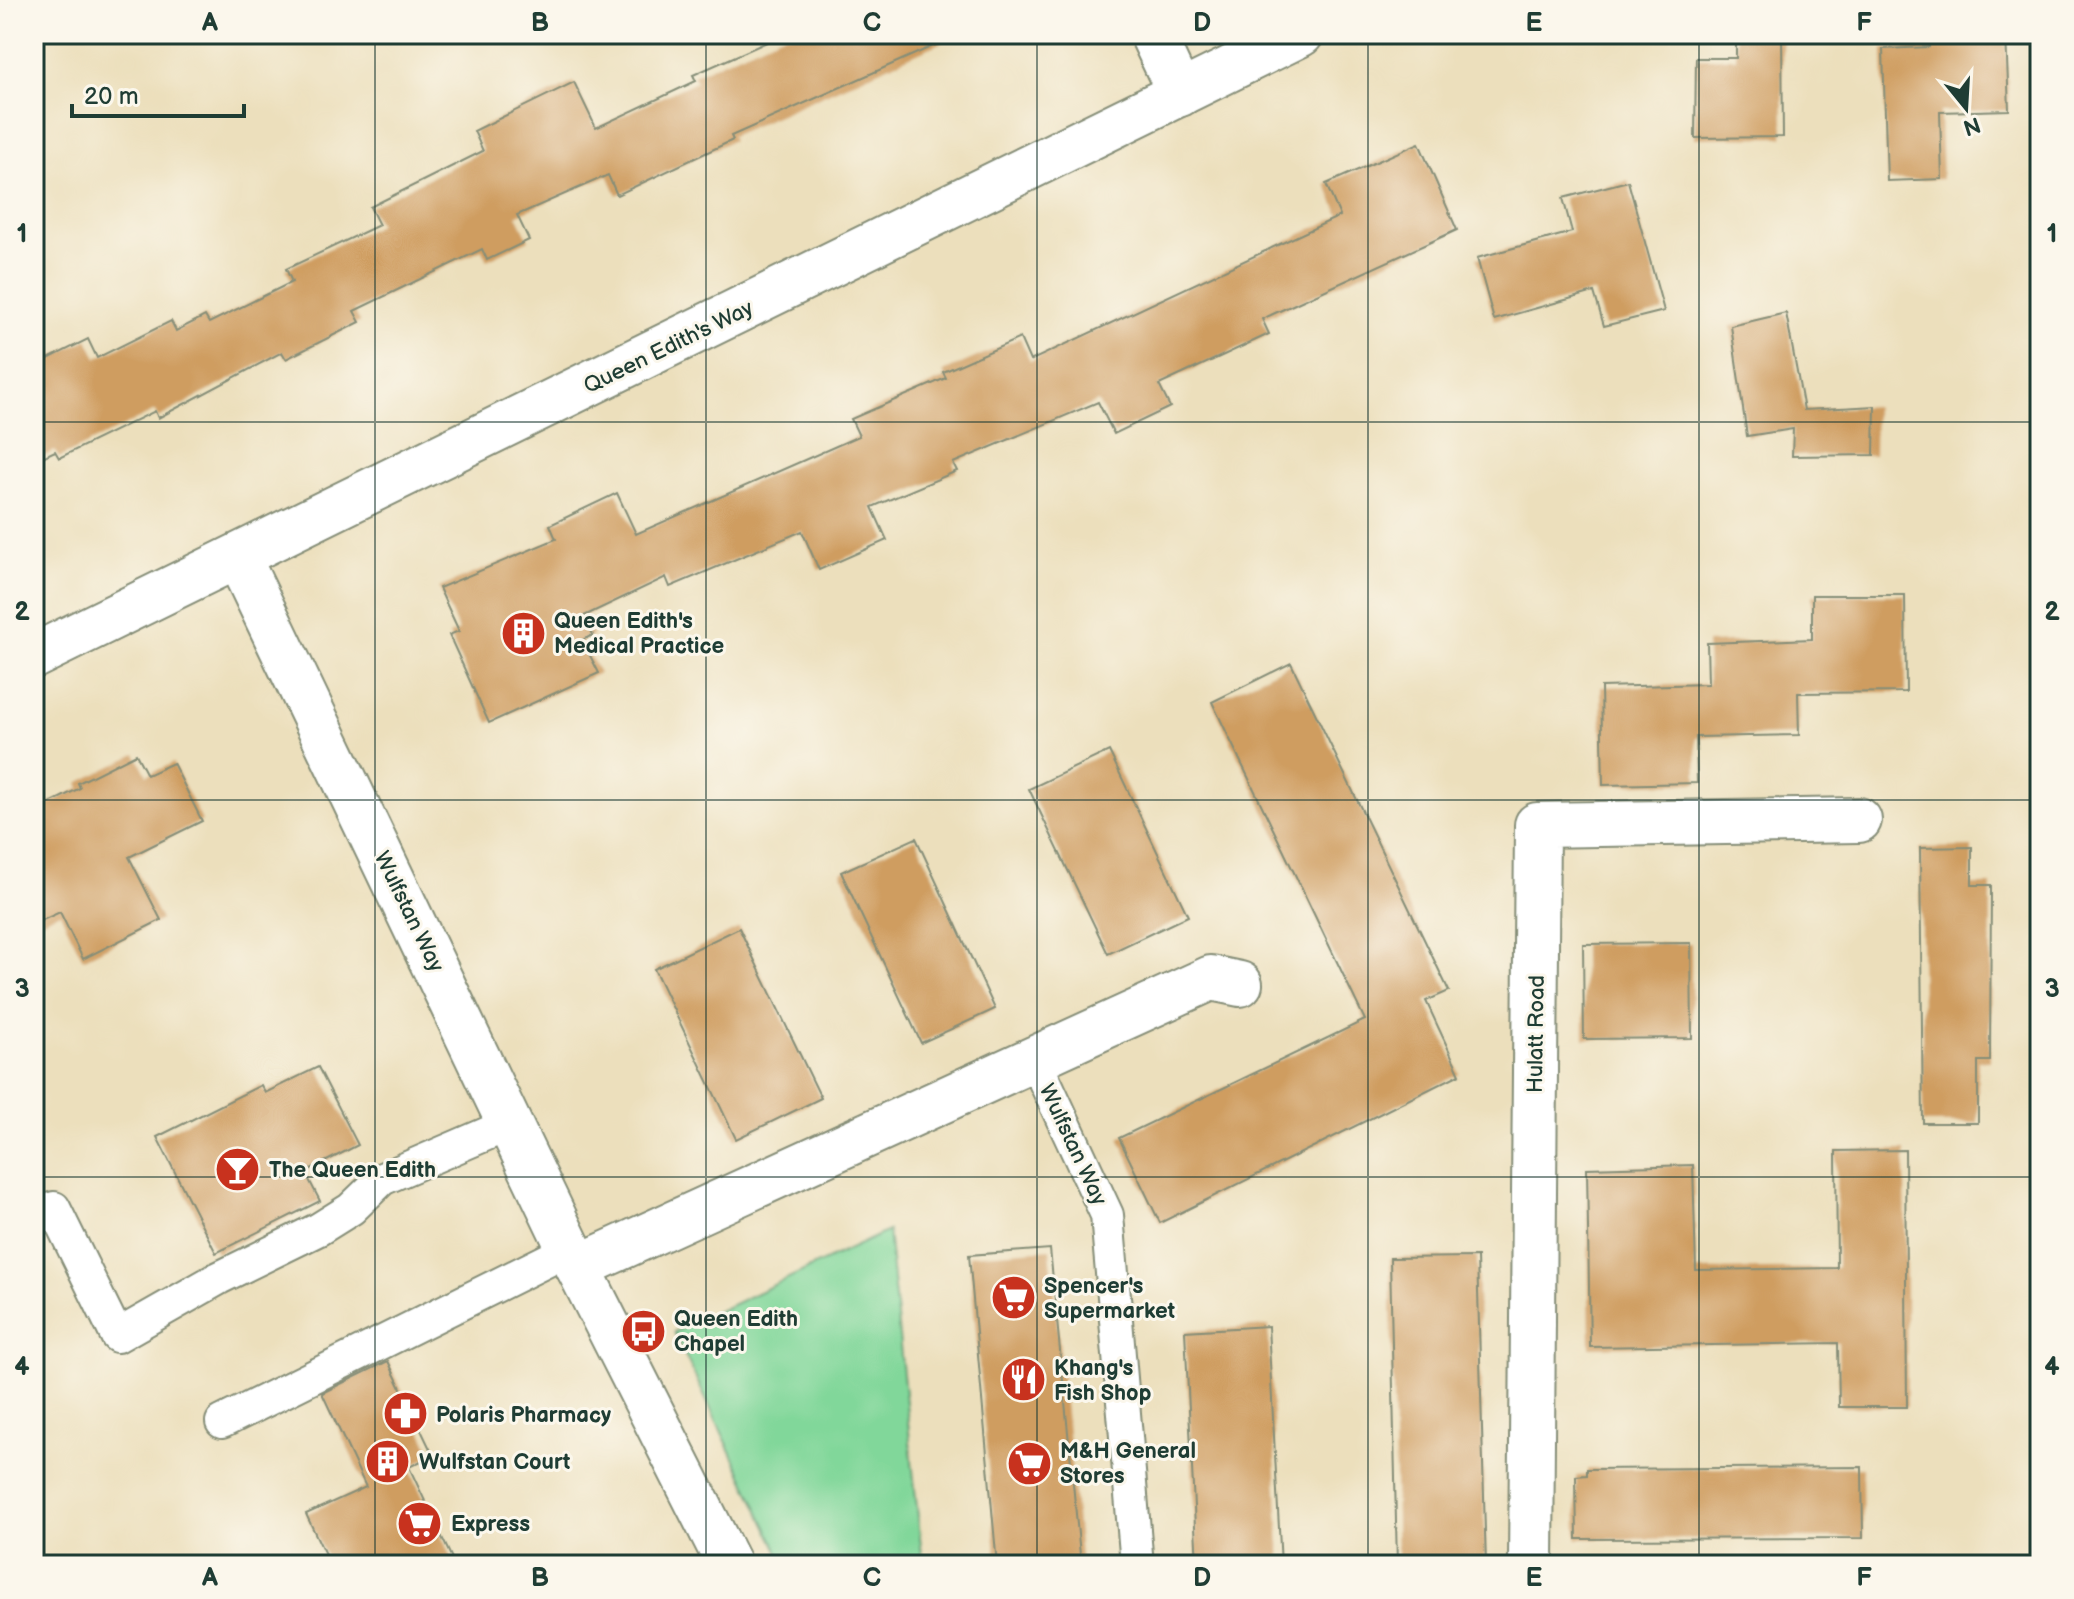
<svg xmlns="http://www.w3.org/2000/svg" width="2074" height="1599" viewBox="0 0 2074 1599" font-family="'Balsamiq Sans',sans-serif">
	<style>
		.green { fill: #81d79a; stroke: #508a67; stroke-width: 2 }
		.building { fill: #cf9d61 }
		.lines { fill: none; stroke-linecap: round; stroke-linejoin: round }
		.service-casing { stroke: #868e78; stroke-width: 36 }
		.minor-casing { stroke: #868e78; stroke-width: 48 }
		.tertiary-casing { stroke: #868e78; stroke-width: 48 }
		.service { stroke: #fff; stroke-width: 32 }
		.minor { stroke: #fff; stroke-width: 44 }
		.tertiary { stroke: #fff; stroke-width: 44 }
		.grid { fill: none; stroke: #1f3d34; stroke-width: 2; stroke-opacity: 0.55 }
		.labels { text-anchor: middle; stroke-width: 6; stroke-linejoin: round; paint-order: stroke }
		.street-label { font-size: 22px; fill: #1f3d34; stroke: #fbf7ec }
		.poi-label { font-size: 22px; font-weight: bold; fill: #1f3d34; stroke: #fbf7ec; text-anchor: start }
		.neatline { fill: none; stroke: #1f3d34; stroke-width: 3 }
		.grid-label { font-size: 26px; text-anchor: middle; font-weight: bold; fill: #1f3d34 }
	</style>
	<rect width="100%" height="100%" fill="#fbf7ec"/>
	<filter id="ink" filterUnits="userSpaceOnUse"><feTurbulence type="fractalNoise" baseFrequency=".0125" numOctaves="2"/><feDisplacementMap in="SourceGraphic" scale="16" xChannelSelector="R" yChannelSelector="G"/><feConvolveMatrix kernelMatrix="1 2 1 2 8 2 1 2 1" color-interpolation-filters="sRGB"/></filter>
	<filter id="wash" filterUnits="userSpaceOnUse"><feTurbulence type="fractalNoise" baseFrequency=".006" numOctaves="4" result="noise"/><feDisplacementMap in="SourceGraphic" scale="32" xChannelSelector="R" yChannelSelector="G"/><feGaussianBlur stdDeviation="1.8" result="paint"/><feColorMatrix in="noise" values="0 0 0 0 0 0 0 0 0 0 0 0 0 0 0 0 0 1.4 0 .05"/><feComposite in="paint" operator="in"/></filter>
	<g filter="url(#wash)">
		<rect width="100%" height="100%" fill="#ecdfbc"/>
		<polygon class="green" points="888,1231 923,1565 785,1565 674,1332"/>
		<g id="blocks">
			<g class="building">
				<polygon points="785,34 960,34 731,136 733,140 617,195 608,175 517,215 529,240 487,260 482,249 354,311 360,322 286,359 282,352 158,418 155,411 59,458 55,451 34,461 34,366 88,339 97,358 171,321 176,331 205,316 209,323 292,282 286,269 379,225 370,207 483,151 474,131 574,82 596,128 696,81 693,75"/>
				<polygon points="1736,34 1782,34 1783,137 1695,138 1696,58 1736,58"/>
				<polygon points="1929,34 2006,34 2009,110 1940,112 1942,179 1887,181 1883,49 1929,47"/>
				<polygon points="1419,143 1457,230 1262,319 1269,334 1159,385 1170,407 1114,434 1098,402 953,463 957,471 872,507 887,540 819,570 802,531 670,587 666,577 584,616 593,635 582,640 599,673 489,723 449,635 459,631 439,588 556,539 550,525 617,493 636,534 859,436 851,419 946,378 943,372 1020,338 1030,361 1340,216 1326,184"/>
				<polygon points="1628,181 1664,311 1604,326 1594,292 1494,320 1477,258 1572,232 1563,198"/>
				<polygon points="1786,313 1804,410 1875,406 1874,455 1792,456 1793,429 1747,436 1731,326"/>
				<polygon points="1812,595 1905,595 1906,692 1798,693 1799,735 1696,737 1697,783 1603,785 1601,687 1708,684 1707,643 1812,639"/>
				<polygon points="1291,663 1449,991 1426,1001 1460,1074 1160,1223 1119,1138 1365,1020 1212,702"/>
				<polygon points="1109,751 1188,916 1108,954 1029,789"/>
				<polygon points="136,754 147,775 173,763 202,821 129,857 161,920 83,959 60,912 34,924 34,811 80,788 78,783"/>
				<polygon points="916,838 995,1009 921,1043 841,872"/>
				<polygon points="1972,847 1972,885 1991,885 1990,1061 1978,1061 1978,1123 1923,1123 1920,848"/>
				<polygon points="739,928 821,1098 736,1139 654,969"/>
				<polygon points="1691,943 1692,1038 1584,1039 1583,944"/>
				<polygon points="318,1067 358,1145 305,1172 320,1201 216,1253 157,1137 261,1085 265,1093"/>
				<polygon points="1905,1150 1907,1407 1839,1407 1838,1343 1590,1347 1587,1168 1693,1165 1696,1270 1837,1268 1836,1151"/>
				<polygon points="1050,1249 1081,1565 997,1565 969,1255"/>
				<polygon points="1477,1257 1486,1565 1397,1565 1390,1258"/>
				<polygon points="1268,1326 1281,1565 1197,1565 1185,1331"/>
				<polygon points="388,1361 433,1455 409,1467 455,1565 330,1565 306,1514 366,1487 322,1393"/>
				<polygon points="1862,1467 1863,1538 1577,1539 1576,1476 1587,1475 1587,1469"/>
			</g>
		</g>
	</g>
	<g filter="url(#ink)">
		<use href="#blocks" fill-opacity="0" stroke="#868e78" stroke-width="2"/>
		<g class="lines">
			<defs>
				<g id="service">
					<polyline points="1035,1060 1107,1215 1137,1565"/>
					<polyline points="54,1208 117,1336 219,1278 319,1229 351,1209 382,1179 512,1123"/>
					<polyline points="222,1422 570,1249"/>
				</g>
				<g id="minor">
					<polyline points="1152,34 1180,94"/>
					<polyline points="238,557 578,1267 729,1565"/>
					<polyline points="578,1267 1211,978 1240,984"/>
					<polyline points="1531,1565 1537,825 1859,820"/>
				</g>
				<polyline id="tertiary" points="34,656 1301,34"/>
			</defs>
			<use href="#service" class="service-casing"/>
			<use href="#minor" class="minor-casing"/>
			<use href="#tertiary" class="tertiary-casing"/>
			<use href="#service" class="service"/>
			<use href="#minor" class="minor"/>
			<use href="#tertiary" class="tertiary"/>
		</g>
	</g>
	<path class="grid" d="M375 34V1565M706 34V1565M1037 34V1565M1368 34V1565M1699 34V1565M34 422H2040M34 800H2040M34 1177H2040"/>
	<defs>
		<symbol id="building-disc" viewBox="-11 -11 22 22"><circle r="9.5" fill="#c8321e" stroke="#fbf7ec"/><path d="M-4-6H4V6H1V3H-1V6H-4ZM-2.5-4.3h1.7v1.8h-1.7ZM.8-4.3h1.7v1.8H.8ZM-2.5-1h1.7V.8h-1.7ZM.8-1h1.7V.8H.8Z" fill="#fff"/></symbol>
		<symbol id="bar-disc" viewBox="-11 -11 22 22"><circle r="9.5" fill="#c8321e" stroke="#fbf7ec"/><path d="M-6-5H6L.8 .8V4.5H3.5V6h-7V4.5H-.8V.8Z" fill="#fff"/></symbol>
		<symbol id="supermarket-disc" viewBox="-11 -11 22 22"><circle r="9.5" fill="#c8321e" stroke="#fbf7ec"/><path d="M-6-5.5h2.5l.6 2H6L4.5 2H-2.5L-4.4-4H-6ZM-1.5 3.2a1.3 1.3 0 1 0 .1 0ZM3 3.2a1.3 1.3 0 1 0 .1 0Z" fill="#fff"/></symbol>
		<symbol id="bus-disc" viewBox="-11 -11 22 22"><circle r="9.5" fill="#c8321e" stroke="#fbf7ec"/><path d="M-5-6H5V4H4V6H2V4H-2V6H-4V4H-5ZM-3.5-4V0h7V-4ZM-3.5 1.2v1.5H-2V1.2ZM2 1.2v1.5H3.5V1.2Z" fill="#fff"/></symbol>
		<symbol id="restaurant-disc" viewBox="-11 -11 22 22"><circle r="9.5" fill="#c8321e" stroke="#fbf7ec"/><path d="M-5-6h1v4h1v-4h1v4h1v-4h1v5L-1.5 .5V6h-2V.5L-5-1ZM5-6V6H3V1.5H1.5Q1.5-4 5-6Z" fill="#fff"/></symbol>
		<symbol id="pharmacy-disc" viewBox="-11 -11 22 22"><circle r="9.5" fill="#c8321e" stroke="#fbf7ec"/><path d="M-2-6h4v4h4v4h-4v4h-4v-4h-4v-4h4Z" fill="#fff"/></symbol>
	</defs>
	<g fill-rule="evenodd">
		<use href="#building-disc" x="498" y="608" width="51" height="51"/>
		<use href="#bar-disc" x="212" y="1144" width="51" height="51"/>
		<use href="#supermarket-disc" x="988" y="1272" width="51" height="51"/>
		<use href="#bus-disc" x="618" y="1306" width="51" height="51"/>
		<use href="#restaurant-disc" x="998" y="1354" width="51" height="51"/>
		<use href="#pharmacy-disc" x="380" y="1388" width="51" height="51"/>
		<use href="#building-disc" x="362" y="1436" width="51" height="51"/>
		<use href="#supermarket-disc" x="1004" y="1438" width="51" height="51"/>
		<use href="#supermarket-disc" x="394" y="1498" width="51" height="51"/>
	</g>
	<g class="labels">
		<g class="street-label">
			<text transform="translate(668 346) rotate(-26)" y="8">Queen Edith's Way</text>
			<text transform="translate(410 911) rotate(64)" y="8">Wulfstan Way</text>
			<text transform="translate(1535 1034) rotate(-89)" y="8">Hulatt Road</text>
			<text transform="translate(1074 1144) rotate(65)" y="8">Wulfstan Way</text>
		</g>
		<g class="poi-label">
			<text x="554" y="628">Queen Edith's<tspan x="554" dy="25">Medical Practice</tspan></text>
			<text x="269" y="1177">The Queen Edith</text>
			<text x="1044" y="1293">Spencer's<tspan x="1044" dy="25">Supermarket</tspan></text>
			<text x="674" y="1326">Queen Edith<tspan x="674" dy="25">Chapel</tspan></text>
			<text x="1054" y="1375">Khang's<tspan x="1054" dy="25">Fish Shop</tspan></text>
			<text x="436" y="1422">Polaris Pharmacy</text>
			<text x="1060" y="1458">M&amp;H General<tspan x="1060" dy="25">Stores</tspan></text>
			<text x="419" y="1469">Wulfstan Court</text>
			<text x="451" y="1531">Express</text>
		</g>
	</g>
	<rect width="2074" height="1599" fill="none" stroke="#fbf7ec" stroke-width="88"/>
	<g transform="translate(1966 108) rotate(162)" stroke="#fbf7ec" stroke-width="6" paint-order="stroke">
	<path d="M0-6L14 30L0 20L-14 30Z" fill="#1f3d34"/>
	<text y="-12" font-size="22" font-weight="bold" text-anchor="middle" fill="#1f3d34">N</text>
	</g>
	<path d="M72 104v12h172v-12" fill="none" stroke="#1f3d34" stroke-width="4"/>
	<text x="84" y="104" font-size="24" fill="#1f3d34" stroke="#fbf7ec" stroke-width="6" paint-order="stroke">20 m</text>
	<rect x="44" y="44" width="1986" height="1511" class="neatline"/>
	<g class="grid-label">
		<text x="210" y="31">A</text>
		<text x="540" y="31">B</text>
		<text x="872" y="31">C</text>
		<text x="1202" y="31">D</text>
		<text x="1534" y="31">E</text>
		<text x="1864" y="31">F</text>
		<text x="22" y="242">1</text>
		<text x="2052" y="242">1</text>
		<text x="22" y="620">2</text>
		<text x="2052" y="620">2</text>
		<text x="22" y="997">3</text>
		<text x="2052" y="997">3</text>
		<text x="22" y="1375">4</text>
		<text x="2052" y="1375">4</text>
		<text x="210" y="1586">A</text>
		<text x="540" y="1586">B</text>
		<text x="872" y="1586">C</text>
		<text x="1202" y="1586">D</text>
		<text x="1534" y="1586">E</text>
		<text x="1864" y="1586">F</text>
	</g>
</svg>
